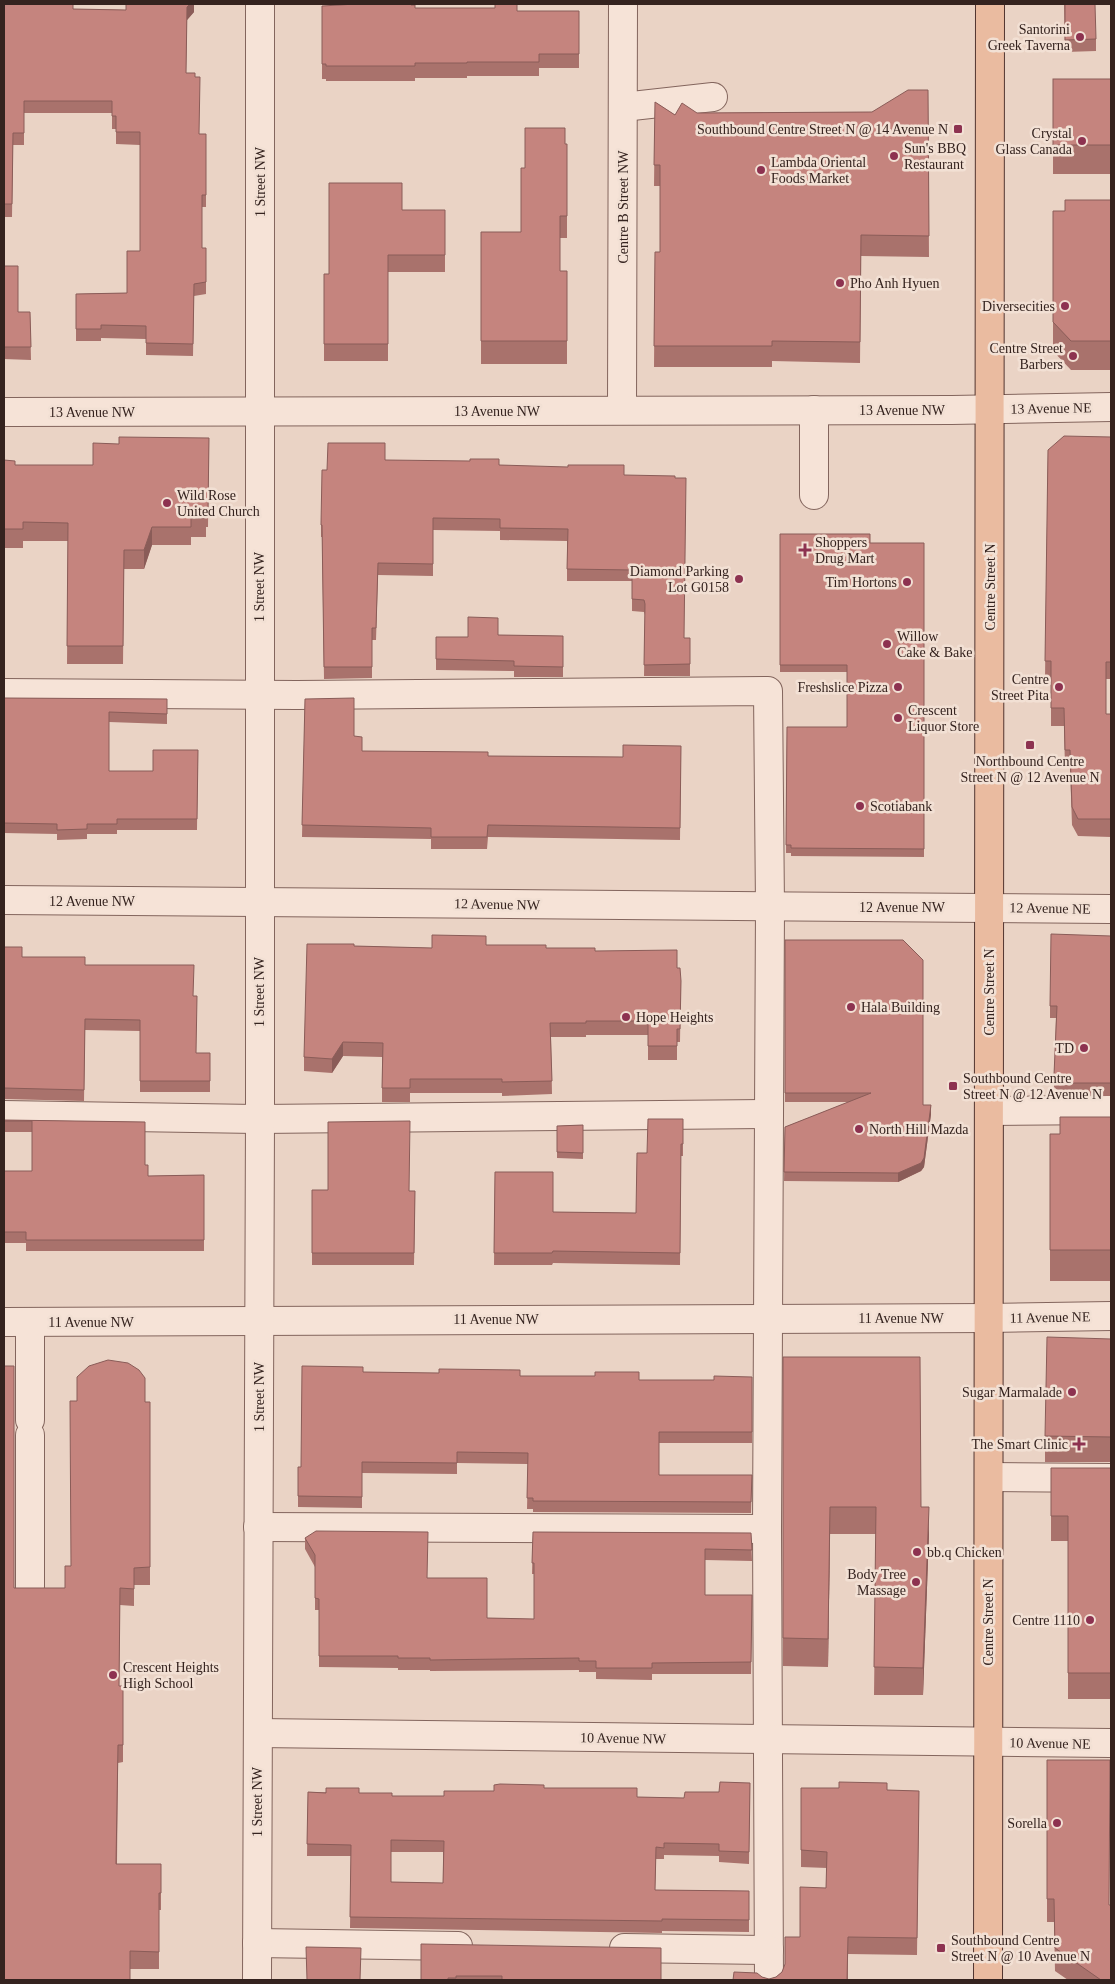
<svg xmlns="http://www.w3.org/2000/svg" width="1115" height="1984" viewBox="0 0 1115 1984" font-family="'Times New Roman',serif">
	<style>
		.lines { fill: none; stroke-linecap: round; stroke-linejoin: round }
		.minor-casing { stroke: #83655d; stroke-width: 30 }
		.major-casing { stroke: #523530; stroke-width: 30 }
		.minor { stroke: #f6e3d7; stroke-width: 28 }
		.major { stroke: #eabba0; stroke-width: 28 }
		.wall { fill: #a9726c; fill-rule: evenodd }
		.shaded-wall { fill: #8a5c58 }
		.building { fill: #c5847e; stroke: #8a5c58; fill-rule: evenodd }
		.poi-dot { fill: #8d3250; stroke: #f2e0d4; stroke-width: 2 }
		.labels { text-anchor: middle; stroke-width: 5; stroke-linejoin: round; paint-order: stroke }
		.poi-label { font-size: 14px; fill: #35231f; stroke: #f2e0d4; text-anchor: end }
		.street-label { font-size: 14px; fill: #35231f; stroke: #f2e0d4 }
	</style>
	<rect width="100%" height="100%" fill="#ead3c5"/>
	<g class="lines">
		<defs>
			<g id="minor">
				<polyline points="623,107 713,97"/>
				<polyline points="622,410 623,4"/>
				<polyline points="4,412 952,410 1111,407"/>
				<polyline points="814,495 814,410"/>
				<polyline points="4,693 297,695 768,691 770,907 767,1529 769,1980"/>
				<polyline points="4,900 1111,909"/>
				<polyline points="989,1111 1111,1110"/>
				<polyline points="4,1115 260,1119 769,1114"/>
				<polyline points="4,1322 989,1318 1111,1316"/>
				<polyline points="30,1420 30,1322"/>
				<polyline points="989,1477 1111,1478"/>
				<polyline points="258,1527 767,1529"/>
				<polyline points="30,1587 30,1435"/>
				<polyline points="258,1733 1111,1743"/>
				<polyline points="257,1943 458,1946"/>
				<polyline points="624,1948 769,1950"/>
				<polyline points="257,1980 260,1119 260,4"/>
			</g>
			<polyline id="major" points="988,1980 990,4"/>
		</defs>
		<use href="#minor" class="minor-casing"/>
		<use href="#major" class="major-casing"/>
		<use href="#minor" class="minor"/>
		<use href="#major" class="major"/>
	</g>
	<g class="wall">
		<polygon points="4,4 73,9 126,10 194,4 194,12 187,20 186,73 199,134 206,134 206,207 202,207 202,248 206,261 206,294 194,296 193,356 146,355 146,339 101,338 101,341 76,341 76,294 127,293 140,251 140,145 116,144 116,129 112,129 112,113 24,113 24,145 13,145 12,217 4,217"/>
		<polygon points="1064,4 1096,39 1096,51 1065,52"/>
		<polygon points="411,5 415,8 517,11 579,11 579,68 539,68 539,76 467,76 467,78 415,78 415,81 326,81 326,79 322,79 322,6"/>
		<rect x="1053" y="79" width="58" height="95"/>
		<polygon points="928,90 929,257 861,256 860,363 772,361 772,367 654,367 655,252 660,252 660,186 654,186 655,102 675,115 697,113 872,112"/>
		<polygon points="565,144 567,144 567,238 560,238 560,271 567,271 567,364 481,364 481,232 521,232 525,168"/>
		<polygon points="1111,200 1111,370 1071,370 1053,351 1053,211 1065,211"/>
		<polygon points="402,210 445,210 445,272 388,272 388,361 324,361 324,274 329,274"/>
		<polygon points="4,266 18,312 30,312 31,360 4,359"/>
		<polygon points="1111,437 1111,679 1106,679 1106,714 1111,714 1111,837 1078,836 1072,825 1070,768 1065,768 1064,726 1051,726 1051,679 1045,679 1048,450"/>
		<polygon points="209,438 208,527 206,527 206,537 191,537 191,545 152,545 144,569 124,569 123,664 67,664 68,541 23,541 23,548 4,548 4,460 15,465 93,465 119,444"/>
		<polygon points="385,460 499,465 624,475 684,638 690,638 690,676 644,676 645,615 644,612 632,611 632,581 567,581 567,541 500,540 500,531 433,530 433,576 378,575 376,640 372,640 372,678 324,679 322,537 321,537 321,525 327,470"/>
		<polygon points="780,534 870,543 924,543 924,857 791,856 791,853 786,853 787,727 847,727 847,672 780,672"/>
		<polygon points="498,635 563,636 563,677 514,677 514,671 436,670 436,637 468,637"/>
		<polygon points="4,698 167,699 167,724 109,722 109,771 153,771 198,750 197,830 117,830 117,834 87,834 87,839 57,840 57,834 4,833"/>
		<polygon points="305,699 354,736 362,751 488,756 623,757 681,746 680,840 488,837 487,849 431,849 431,839 302,837"/>
		<polygon points="1111,936 1111,1096 1063,1095 1054,1087 1056,1018 1050,1018 1050,1006"/>
		<polygon points="785,940 931,1114 924,1167 921,1171 898,1182 784,1181 785,1127 849,1102 785,1102"/>
		<polygon points="486,945 546,948 595,951 677,968 681,981 680,1042 677,1042 677,1060 648,1060 648,1035 586,1035 586,1037 551,1037 552,1094 502,1096 502,1093 410,1093 410,1102 382,1102 382,1057 343,1056 332,1073 304,1071 304,1057 354,946 432,948"/>
		<polygon points="4,947 22,957 85,965 193,996 196,1053 210,1053 210,1092 140,1092 140,1031 85,1030 84,1101 4,1099"/>
		<polygon points="1111,1117 1111,1281 1050,1281 1050,1134 1060,1134"/>
		<polygon points="683,1119 683,1156 681,1156 680,1265 553,1263 552,1265 494,1265 495,1172 553,1212 636,1213 647,1153"/>
		<polygon points="4,1120 145,1122 145,1165 148,1176 204,1175 204,1251 26,1251 26,1243 4,1243 4,1171 32,1171 32,1132 4,1132"/>
		<polygon points="583,1125 583,1159 557,1158 557,1126"/>
		<polygon points="312,1190 415,1191 414,1265 312,1265"/>
		<polygon points="1111,1339 1111,1462 1045,1462 1045,1436"/>
		<polygon points="783,1357 921,1507 929,1534 923,1695 874,1695 876,1534 830,1534 828,1667 783,1666"/>
		<polygon points="363,1372 639,1380 714,1380 752,1377 752,1443 659,1443 659,1475 752,1475 751,1513 533,1512 533,1509 527,1509 528,1464 457,1463 457,1474 362,1473 362,1508 298,1507 298,1467 301,1467"/>
		<polygon points="145,1402 150,1402 150,1585 134,1585 134,1606 120,1605 119,1686 123,1745 123,1762 118,1763 117,1864 161,1864 161,1910 159,1910 159,1969 130,1969 14,1588 65,1588 65,1566 71,1566"/>
		<polygon points="1051,1468 1111,1468 1111,1699 1068,1699 1068,1541 1051,1541"/>
		<polygon points="533,1532 751,1533 752,1561 705,1560 705,1595 752,1595 751,1674 652,1674 652,1680 596,1679 596,1672 579,1672 579,1670 430,1671 430,1670 398,1670 398,1668 319,1667 319,1610 315,1610 315,1567 305,1549 305,1538 427,1578 487,1618 534,1619 534,1574 532,1574"/>
		<polygon points="1047,1760 1109,1905 1111,1980 1068,1980 1055,1971 1054,1922 1047,1922"/>
		<path d="M750 1783 749 1864 719 1862V1856L664 1855V1859H656L655 1890 749 1891V1932L662 1931V1933L350 1928 351 1856H307L308 1792 359 1793 392 1796H444L494 1791 544 1788 637 1797 684 1798 719 1792ZM391 1852H443V1883L391 1882Z"/>
		<polygon points="801,1788 919,1791 917,1955 848,1954 848,1980 733,1980 762,1977 769,1979 776,1977 782,1972 826,1888 827,1868 801,1867"/>
		<polygon points="421,1944 661,1980 421,1980"/>
	</g>
	<g class="shaded-wall">
		<polygon points="190,4 194,4 194,12 187,20 187,7"/>
		<polygon points="152,527 152,545 144,569 144,550"/>
		<polygon points="343,1042 343,1056 332,1073 332,1059"/>
		<polygon points="931,1105 931,1114 924,1167 921,1171 898,1182 898,1173"/>
		<polygon points="830,1507 830,1534 828,1667 828,1639"/>
		<polygon points="929,1507 929,1534 923,1695 923,1668"/>
	</g>
	<g class="building">
		<polygon points="4,4 73,4 73,9 126,10 126,4 190,4 187,7 186,73 195,73 195,77 200,77 199,134 206,134 206,195 202,195 202,248 206,248 206,282 194,284 193,344 146,343 146,326 101,325 101,329 76,329 76,294 127,293 127,251 140,251 140,132 116,132 116,116 112,116 112,101 24,101 24,133 13,133 12,204 4,204"/>
		<polygon points="356,4 411,4 411,5 415,5 415,8 495,8 495,4 517,4 517,11 579,11 579,54 539,54 539,62 467,62 467,63 415,63 415,66 326,66 326,64 322,64 322,6"/>
		<polygon points="1065,4 1095,4 1096,39 1065,40"/>
		<rect x="1053" y="79" width="58" height="66"/>
		<polygon points="908,90 928,90 929,236 861,235 860,342 772,341 772,346 654,346 655,252 660,252 660,165 654,165 655,102 675,115 682,103 697,113 872,112"/>
		<polygon points="525,128 565,128 565,144 567,144 567,216 560,216 560,271 567,271 567,341 481,341 481,232 521,232 521,168 525,168"/>
		<polygon points="329,183 402,183 402,210 445,210 445,255 388,255 388,344 324,344 324,274 329,274"/>
		<polygon points="1065,200 1111,200 1111,341 1071,341 1053,322 1053,211 1065,211"/>
		<polygon points="4,266 18,266 18,312 30,312 31,347 4,347"/>
		<polygon points="1064,436 1111,437 1111,662 1106,662 1106,714 1111,714 1111,819 1078,819 1072,807 1070,750 1065,750 1064,708 1051,708 1051,661 1045,661 1048,450"/>
		<polygon points="119,437 209,438 208,509 206,509 206,518 191,518 191,527 152,527 144,550 124,550 123,646 67,646 68,523 23,522 23,529 4,529 4,460 15,461 15,465 93,465 93,443 119,444"/>
		<polygon points="328,443 385,443 385,460 470,461 470,459 499,459 499,465 568,467 568,465 624,465 624,475 675,476 675,478 686,478 684,638 690,638 690,664 644,665 645,604 644,600 632,599 632,570 567,569 568,529 500,528 500,519 433,518 433,564 378,563 376,628 372,628 372,667 324,667 322,525 321,525 322,470 327,470"/>
		<polygon points="780,534 870,534 870,543 924,543 924,849 791,848 791,845 786,845 787,727 847,727 847,665 780,665"/>
		<polygon points="468,617 498,618 498,635 563,636 563,667 514,666 514,661 436,659 436,637 468,637"/>
		<polygon points="4,698 167,699 167,714 109,712 109,771 153,771 153,750 198,750 197,819 117,819 117,824 87,824 87,829 57,830 57,824 4,823"/>
		<polygon points="354,698 354,736 362,737 362,751 488,752 488,756 623,757 623,745 681,746 680,828 488,825 487,837 431,837 431,828 302,825 305,699"/>
		<polygon points="1051,934 1111,936 1111,1083 1063,1083 1054,1075 1057,1006 1050,1006"/>
		<polygon points="432,935 486,936 486,945 546,945 546,948 595,948 595,951 677,950 677,968 680,968 681,981 680,1029 677,1029 677,1046 648,1046 648,1021 586,1021 586,1023 550,1023 552,1081 502,1082 502,1079 410,1079 410,1088 382,1088 383,1043 343,1042 332,1059 304,1057 307,944 354,944 354,946 432,948"/>
		<polygon points="785,940 903,940 923,960 923,1105 931,1105 924,1158 921,1163 898,1173 784,1172 785,1127 871,1093 785,1093"/>
		<polygon points="4,947 22,947 22,957 85,957 85,965 194,965 193,996 197,996 196,1053 210,1053 210,1081 140,1081 140,1020 85,1019 84,1090 4,1088"/>
		<polygon points="1060,1117 1111,1117 1111,1250 1050,1250 1050,1134 1060,1134"/>
		<polygon points="648,1119 683,1119 683,1144 681,1144 680,1253 553,1251 552,1253 494,1253 495,1172 553,1172 553,1212 636,1213 637,1153 647,1153"/>
		<polygon points="4,1120 145,1122 145,1165 148,1165 148,1176 204,1175 204,1240 26,1240 26,1232 4,1232 4,1171 32,1171 32,1121 4,1121"/>
		<polygon points="410,1121 409,1191 415,1191 414,1253 312,1253 312,1190 328,1190 328,1122"/>
		<polygon points="583,1125 583,1153 557,1152 557,1126"/>
		<polygon points="1047,1337 1111,1339 1111,1437 1045,1436"/>
		<polygon points="783,1357 920,1357 921,1507 929,1507 923,1668 874,1667 876,1507 830,1507 828,1639 783,1638"/>
		<polygon points="108,1360 128,1363 139,1370 145,1378 145,1402 150,1402 150,1567 134,1568 134,1589 120,1588 119,1686 123,1686 123,1745 118,1745 116,1864 161,1864 161,1893 159,1893 159,1952 130,1951 130,1980 4,1980 4,1366 14,1366 14,1588 65,1588 65,1566 71,1566 70,1401 77,1401 77,1377 89,1366"/>
		<polygon points="302,1366 363,1367 363,1372 439,1373 439,1369 520,1370 520,1376 595,1376 595,1372 639,1372 639,1380 714,1380 714,1376 752,1377 752,1432 659,1432 659,1475 752,1475 751,1502 533,1501 533,1498 527,1498 528,1453 457,1452 457,1463 362,1462 362,1497 298,1496 298,1467 301,1467"/>
		<polygon points="1051,1468 1111,1468 1111,1673 1068,1673 1068,1516 1051,1516"/>
		<polygon points="316,1531 428,1532 427,1578 487,1578 487,1618 534,1619 534,1563 532,1563 533,1532 751,1533 752,1550 705,1549 705,1595 752,1595 751,1662 652,1663 652,1668 596,1668 596,1661 579,1661 579,1658 430,1660 430,1658 398,1658 398,1656 319,1656 319,1599 315,1598 315,1555 305,1538"/>
		<polygon points="1047,1760 1110,1760 1109,1905 1111,1905 1111,1980 1101,1980 1055,1948 1054,1899 1047,1899"/>
		<path d="M720 1782 750 1783 749 1852 719 1851V1844L664 1843V1848L656 1847 655 1890 749 1891V1920L662 1919V1921L350 1917 351 1845 307 1844 308 1792 326 1793V1788H359V1793H392V1796H444V1791H494V1785L500 1784 544 1785V1788H637V1797L684 1798 685 1792H719ZM391 1840 444 1841 443 1883 391 1882Z"/>
		<polygon points="839,1782 887,1783 887,1790 919,1791 917,1938 848,1937 847,1980 733,1980 734,1972 757,1973 762,1977 769,1979 776,1977 782,1972 785,1964 785,1937 800,1937 800,1887 826,1888 827,1852 801,1850 801,1788 839,1788"/>
		<polygon points="421,1944 661,1948 661,1980 502,1980 502,1976 456,1976 456,1978 448,1978 448,1980 421,1980"/>
		<polygon points="306,1947 361,1948 360,1980 307,1980"/>
	</g>
	<g class="poi-dot">
		<circle cx="1080" cy="37" r="5"/>
		<rect x="953" y="124" width="10" height="10" rx="2.5"/>
		<circle cx="1082" cy="141" r="5"/>
		<circle cx="894" cy="156" r="5"/>
		<circle cx="761" cy="170" r="5"/>
		<circle cx="840" cy="283" r="5"/>
		<circle cx="1065" cy="306" r="5"/>
		<circle cx="1073" cy="356" r="5"/>
		<circle cx="167" cy="503" r="5"/>
		<path d="M802.5 542.5h5v5h5v5h-5v5h-5v-5h-5v-5h5z"/>
		<circle cx="739" cy="579" r="5"/>
		<circle cx="907" cy="582" r="5"/>
		<circle cx="887" cy="644" r="5"/>
		<circle cx="898" cy="687" r="5"/>
		<circle cx="1059" cy="687" r="5"/>
		<circle cx="898" cy="718" r="5"/>
		<rect x="1025" y="740" width="10" height="10" rx="2.5"/>
		<circle cx="860" cy="806" r="5"/>
		<circle cx="851" cy="1007" r="5"/>
		<circle cx="626" cy="1017" r="5"/>
		<circle cx="1084" cy="1048" r="5"/>
		<rect x="948" y="1081" width="10" height="10" rx="2.5"/>
		<circle cx="859" cy="1129" r="5"/>
		<circle cx="1072" cy="1392" r="5"/>
		<path d="M1076.5 1436.5h5v5h5v5h-5v5h-5v-5h-5v-5h5z"/>
		<circle cx="917" cy="1552" r="5"/>
		<circle cx="916" cy="1582" r="5"/>
		<circle cx="1090" cy="1620" r="5"/>
		<circle cx="113" cy="1675" r="5"/>
		<circle cx="1057" cy="1823" r="5"/>
		<rect x="936" y="1943" width="10" height="10" rx="2.5"/>
	</g>
	<g class="labels">
		<g class="poi-label">
			<text x="1070" y="34">Santorini<tspan x="1070" dy="16">Greek Taverna</tspan></text>
			<text x="948" y="134">Southbound Centre Street N @ 14 Avenue N</text>
			<text x="1072" y="138">Crystal<tspan x="1072" dy="16">Glass Canada</tspan></text>
			<text x="904" y="153" text-anchor="start">Sun's BBQ<tspan x="904" dy="16">Restaurant</tspan></text>
			<text x="771" y="167" text-anchor="start">Lambda Oriental<tspan x="771" dy="16">Foods Market</tspan></text>
			<text x="850" y="288" text-anchor="start">Pho Anh Hyuen</text>
			<text x="1055" y="311">Diversecities</text>
			<text x="1063" y="353">Centre Street<tspan x="1063" dy="16">Barbers</tspan></text>
			<text x="177" y="500" text-anchor="start">Wild Rose<tspan x="177" dy="16">United Church</tspan></text>
			<text x="815" y="547" text-anchor="start">Shoppers<tspan x="815" dy="16">Drug Mart</tspan></text>
			<text x="729" y="576">Diamond Parking<tspan x="729" dy="16">Lot G0158</tspan></text>
			<text x="897" y="587">Tim Hortons</text>
			<text x="897" y="641" text-anchor="start">Willow<tspan x="897" dy="16">Cake &amp; Bake</tspan></text>
			<text x="1049" y="684">Centre<tspan x="1049" dy="16">Street Pita</tspan></text>
			<text x="888" y="692">Freshslice Pizza</text>
			<text x="908" y="715" text-anchor="start">Crescent<tspan x="908" dy="16">Liquor Store</tspan></text>
			<text x="1030" y="766" text-anchor="middle">Northbound Centre<tspan x="1030" dy="16">Street N @ 12 Avenue N</tspan></text>
			<text x="870" y="811" text-anchor="start">Scotiabank</text>
			<text x="861" y="1012" text-anchor="start">Hala Building</text>
			<text x="636" y="1022" text-anchor="start">Hope Heights</text>
			<text x="1074" y="1053">TD</text>
			<text x="963" y="1083" text-anchor="start">Southbound Centre<tspan x="963" dy="16">Street N @ 12 Avenue N</tspan></text>
			<text x="869" y="1134" text-anchor="start">North Hill Mazda</text>
			<text x="1062" y="1397">Sugar Marmalade</text>
			<text x="1068" y="1449">The Smart Clinic</text>
			<text x="927" y="1557" text-anchor="start">bb.q Chicken</text>
			<text x="906" y="1579">Body Tree<tspan x="906" dy="16">Massage</tspan></text>
			<text x="1080" y="1625">Centre 1110</text>
			<text x="123" y="1672" text-anchor="start">Crescent Heights<tspan x="123" dy="16">High School</tspan></text>
			<text x="1047" y="1828">Sorella</text>
			<text x="951" y="1945" text-anchor="start">Southbound Centre<tspan x="951" dy="16">Street N @ 10 Avenue N</tspan></text>
		</g>
		<g class="street-label">
			<text transform="translate(260 182) rotate(-90)" y="5">1 Street NW</text>
			<text transform="translate(623 207) rotate(-90)" y="5">Centre B Street NW</text>
			<text transform="translate(1051 408) rotate(-1)" y="5">13 Avenue NE</text>
			<text x="902" y="415">13 Avenue NW</text>
			<text x="497" y="416">13 Avenue NW</text>
			<text x="92" y="417">13 Avenue NW</text>
			<text transform="translate(259 587) rotate(-90)" y="5">1 Street NW</text>
			<text transform="translate(990 587) rotate(-90)" y="5">Centre Street N</text>
			<text x="92" y="906">12 Avenue NW</text>
			<text transform="translate(497 904) rotate(1)" y="5">12 Avenue NW</text>
			<text x="902" y="912">12 Avenue NW</text>
			<text transform="translate(1050 908) rotate(1)" y="5">12 Avenue NE</text>
			<text transform="translate(259 992) rotate(-90)" y="5">1 Street NW</text>
			<text transform="translate(989 992) rotate(-90)" y="5">Centre Street N</text>
			<text transform="translate(1050 1317) rotate(-1)" y="5">11 Avenue NE</text>
			<text x="901" y="1323">11 Avenue NW</text>
			<text x="496" y="1324">11 Avenue NW</text>
			<text x="91" y="1327">11 Avenue NW</text>
			<text transform="translate(259 1397) rotate(-90)" y="5">1 Street NW</text>
			<text transform="translate(988 1622) rotate(-90)" y="5">Centre Street N</text>
			<text transform="translate(623 1738) rotate(1)" y="5">10 Avenue NW</text>
			<text transform="translate(1050 1743) rotate(1)" y="5">10 Avenue NE</text>
			<text transform="translate(257 1802) rotate(-90)" y="5">1 Street NW</text>
		</g>
	</g>
	<rect width="1115" height="1984" fill="none" stroke="#35231f" stroke-width="10"/>
</svg>
